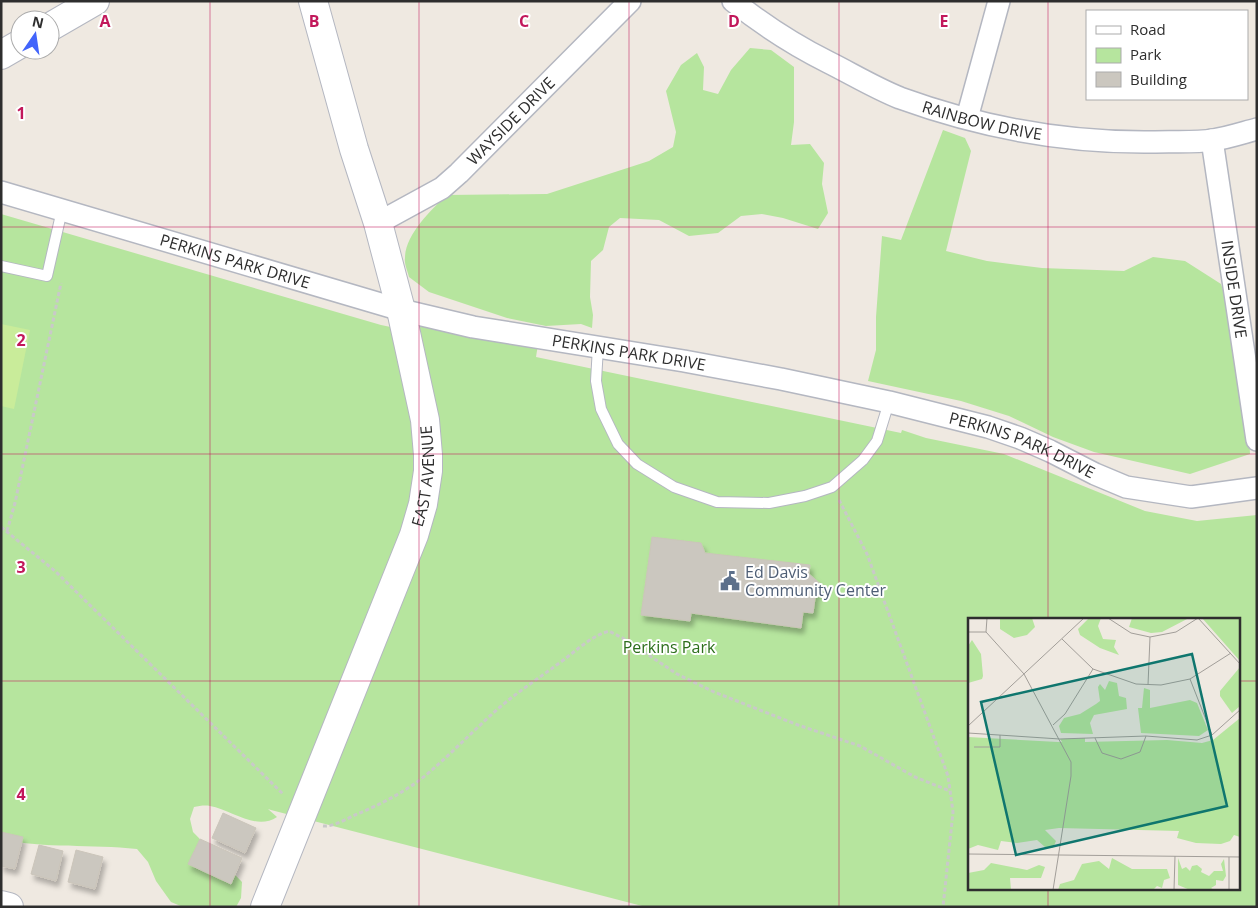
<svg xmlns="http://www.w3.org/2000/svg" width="1258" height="908" viewBox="0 0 1258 908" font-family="'Open Sans',sans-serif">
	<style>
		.green { fill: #b6e59e; fill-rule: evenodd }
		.pitch { fill: #c9ec9a }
		.building { fill: #cbc7bf; stroke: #cbc5ba; filter: url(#shadow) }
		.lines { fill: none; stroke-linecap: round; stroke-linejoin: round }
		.lane-casing { stroke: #b4b7c1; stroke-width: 12 }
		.street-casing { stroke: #b4b7c1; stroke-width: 24 }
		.secondary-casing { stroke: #b4b7c1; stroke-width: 30 }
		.path { stroke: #c9c9c9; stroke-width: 3; stroke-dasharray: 4 2.5; stroke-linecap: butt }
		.lane { stroke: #fff; stroke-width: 10 }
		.street { stroke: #fff; stroke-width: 21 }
		.secondary { stroke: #fff; stroke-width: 28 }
		.grid { fill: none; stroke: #c2185b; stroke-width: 1; stroke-opacity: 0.55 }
		.labels { text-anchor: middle; stroke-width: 4; stroke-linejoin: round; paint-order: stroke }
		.street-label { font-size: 16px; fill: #2e2e2e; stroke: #fff }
		.service-label { font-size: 16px; fill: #4e5e75; stroke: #fff; text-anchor: start }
		.park-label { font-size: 16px; fill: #2c6e1b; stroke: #fff }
		.inset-road { fill: none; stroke: #a29e99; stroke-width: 1 }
		.view { fill: #0f766e; fill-opacity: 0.15; stroke: #0f766e; stroke-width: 2.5 }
		.inset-edge { fill: none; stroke: #2e2e2e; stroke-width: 2.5 }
		.grid-label { font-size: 16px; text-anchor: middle; font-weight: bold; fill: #c2185b; stroke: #fff; stroke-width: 4; stroke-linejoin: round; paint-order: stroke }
	</style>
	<defs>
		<filter id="shadow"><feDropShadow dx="3" dy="5.5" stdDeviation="2.5" flood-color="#0004"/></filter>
	</defs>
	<rect width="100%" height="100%" fill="#efe9e1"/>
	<g class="green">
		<path d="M750 48 771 50 794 67V122L791 145 810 144 824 163 822 184 828 213 818 229 783 218 762 214 741 216 718 233 689 236 659 220 620 218 609 227 603 250 591 261 590 297 593 315 592 328 581 324 546 326 507 318 429 292 409 277C408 272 404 264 405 258 405 235 431 210 447 195L547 194 649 161 673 147 676 132 666 91 681 65 697 53 704 67 703 90 718 94 731 70Z"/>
		<polygon points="943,130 965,138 971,151 946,251 987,261 1042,268 1124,271 1153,257 1185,261 1221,284 1234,323 1249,434 1250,454 1190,474 1094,452 1053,437 1009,416 961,401 868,381 876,350 876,317 882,236 901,240"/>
		<path d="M1 214 381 325 405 330 401 310 539 338 536 357 901 433 902 430 926 438 1004 454 1145 511 1197 521 1257 515V907H646L271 810 268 809 277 817C256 831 232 810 210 806 205 805 199 806 194 807L190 819 193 832 242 882 241 898 236 907H183L171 902 156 881 148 862 137 849C92 844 45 849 1 839ZM969 619H1239V889H969Z"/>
	</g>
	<polygon class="pitch" points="1,324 30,330 14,409 1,406"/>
	<g class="building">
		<polygon points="652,537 701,543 705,553 810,565 809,574 823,586 822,591 816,591 813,613 803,612 801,628 691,613 690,621 641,615"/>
		<polygon points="223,813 256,828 245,853 212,838"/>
		<polygon points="1,832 23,837 15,869 1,866"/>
		<polygon points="200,839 242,858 231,884 188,864"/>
		<polygon points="39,845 63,851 56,881 31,874"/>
		<polygon points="76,850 103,857 95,889 68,882"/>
	</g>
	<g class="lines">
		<defs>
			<g id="lane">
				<polyline points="1,266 47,276 62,210"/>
				<polyline points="598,347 596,381 601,409 618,444 637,464 674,487 717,502 769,503 805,496 832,487 863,460 877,441 889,402"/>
			</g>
			<g id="street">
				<path id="s1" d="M733 1C763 25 794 45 828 62 852 74 875 88 900 98 980 127 1066 143 1152 142 1172 141 1193 143 1213 140 1227 138 1242 133 1257 129"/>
				<polyline points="967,118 999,1"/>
				<path id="s2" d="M1212 140 1257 440"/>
				<path id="s3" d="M1 192 401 310 473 327 684 361 781 379 889 402 988 427 1020 438 1050 451 1095 474 1126 487 1191 497 1257 488"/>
				<path id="s4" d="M378 223 442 188 459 173 630 1"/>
			</g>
			<g id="secondary">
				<polyline points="50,27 95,1"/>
				<polyline points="1,55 20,44"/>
				<polyline points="1,905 9,907"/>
				<path id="s5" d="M265 907 414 535 423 504 428 471V455L425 420 401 310 378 223 354 149 313 1"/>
			</g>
		</defs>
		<use href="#lane" class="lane-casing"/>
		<use href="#street" class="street-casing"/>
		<use href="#secondary" class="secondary-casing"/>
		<g class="path">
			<polyline points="839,500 867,554 948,776 953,812 943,907"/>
			<polyline points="1,527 55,571 284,795"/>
			<polyline points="7,531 15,503 61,283"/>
			<path d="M323 826C333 827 346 819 355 815 382 804 411 789 433 769 456 749 477 727 500 707 519 691 539 678 558 664 575 652 589 637 609 631L626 640 677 674 714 692 798 725 860 746 915 777 950 791"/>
		</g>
		<use href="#lane" class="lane"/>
		<use href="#street" class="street"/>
		<use href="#secondary" class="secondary"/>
	</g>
	<path class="grid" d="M210 1V907M419 1V907M629 1V907M839 1V907M1048 1V619M1 227H1257M1 454H1257M1 681H969M1239 681H1257M1048 889V907"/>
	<defs>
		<symbol id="civic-bare" viewBox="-9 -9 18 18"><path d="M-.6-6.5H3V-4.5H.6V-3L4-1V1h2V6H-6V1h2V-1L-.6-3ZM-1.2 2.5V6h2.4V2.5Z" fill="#5c6f8a" stroke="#fff" stroke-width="2.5" paint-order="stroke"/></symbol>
	</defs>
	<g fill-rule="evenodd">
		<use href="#civic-bare" x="716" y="567" width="28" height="28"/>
	</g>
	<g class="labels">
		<g class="street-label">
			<text dy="6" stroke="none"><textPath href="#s1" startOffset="279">RAINBOW DRIVE</textPath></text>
			<text dy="6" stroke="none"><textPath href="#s4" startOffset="169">WAYSIDE DRIVE</textPath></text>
			<text dy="6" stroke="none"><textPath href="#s3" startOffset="244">PERKINS PARK DRIVE</textPath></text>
			<text dy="6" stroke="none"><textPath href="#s2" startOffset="151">INSIDE DRIVE</textPath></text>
			<text dy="6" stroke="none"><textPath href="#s3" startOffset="649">PERKINS PARK DRIVE</textPath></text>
			<text dy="6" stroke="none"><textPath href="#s3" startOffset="1054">PERKINS PARK DRIVE</textPath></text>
			<text dy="6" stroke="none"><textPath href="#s5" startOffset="461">EAST AVENUE</textPath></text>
		</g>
		<g class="service-label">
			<text x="745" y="578">Ed Davis<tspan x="745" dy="18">Community Center</tspan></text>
		</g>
		<g class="park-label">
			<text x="669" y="653">Perkins Park</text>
		</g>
	</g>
	<g transform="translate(968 618)">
		<rect width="272" height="272" fill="#efe9e1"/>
		<path d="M32 0H64L67 9 59 17 46 20 32 11ZM121 0H133L130 8 135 21 148 22 146 29 151 37 132 30 112 17 110 11ZM164 0H221L194 14 183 15 161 9ZM234 0H272V43ZM4 22 13 36 15 58 14 61 0 65V28ZM272 49V88L264 95 252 78V73ZM141 63 149 65 151 78 158 80 159 91 126 97 122 105 125 116 93 115 91 108 96 100 112 96 128 86 132 83 130 69 132 66 137 72ZM176 70 182 72V90L222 82 229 85 240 112 231 118 173 115 170 90H174ZM272 100V219L266 217 262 223 253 226 228 225 209 220 211 213 91 210 77 212 88 223 85 230 77 229 69 222 49 225 33 223 30 232 10 227 0 231V119L90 124H94L92 121 117 120V124L199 122 234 125 245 122ZM144 240 164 251H199L202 260 196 262 194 270 189 268 185 272H90L92 266 106 262 114 246 131 243 141 251ZM210 240 214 251 218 249 222 253 224 248 229 247 234 251 233 254 241 258 246 253H255L253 246 256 241 258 258 255 263 248 262V267L243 270 246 272H222L210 267ZM23 245 59 252 71 247 77 249 73 260H42L43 272H0V255L16 252Z" fill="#b6e59e"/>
		<path class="inset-road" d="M19 0 18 14 56 56 103 144V158L85 272M140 0 163 15 182 19 208 14 230 0 273 47M0 14H18M94 21 125 51 168 66 193 67 222 61 263 35M222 61 244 117M180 67 182 19M85 107 97 96 125 51M0 108 116 0M0 115 92 121 178 118 229 122 244 117 273 91M127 120 134 135 153 141 172 134 178 118M6 129H32V117M0 236 273 239M206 272 207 238M261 272V239"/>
		<path class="view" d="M224 36 259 188 48 237 13 84Z"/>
		<rect width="272" height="272" class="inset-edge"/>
	</g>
	<g class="grid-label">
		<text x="105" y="27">A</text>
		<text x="314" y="27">B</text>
		<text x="524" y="27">C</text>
		<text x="734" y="27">D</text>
		<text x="944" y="27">E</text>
		<text x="21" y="119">1</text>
		<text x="21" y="346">2</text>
		<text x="21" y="573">3</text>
		<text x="21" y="800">4</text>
	</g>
	<rect width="1258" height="908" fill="none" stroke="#2e2e2e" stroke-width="5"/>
	<rect x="1086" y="10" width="162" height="90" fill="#ffffff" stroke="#ababab"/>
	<rect x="1096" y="26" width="25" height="8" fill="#ffffff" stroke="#ababab"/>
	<text x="1130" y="35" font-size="15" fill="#2e2e2e">Road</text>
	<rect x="1096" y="48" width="25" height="15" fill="#b6e59e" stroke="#ababab"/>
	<text x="1130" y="60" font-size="15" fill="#2e2e2e">Park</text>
	<rect x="1096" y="72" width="25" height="15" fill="#cbc7bf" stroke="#ababab"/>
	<text x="1130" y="85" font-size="15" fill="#2e2e2e">Building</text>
	<g transform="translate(35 35) rotate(13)"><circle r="24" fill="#ffffff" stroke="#ababab"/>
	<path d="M0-4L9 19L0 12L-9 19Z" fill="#4264fb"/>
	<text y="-8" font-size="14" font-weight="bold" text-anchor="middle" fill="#2e2e2e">N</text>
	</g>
</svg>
